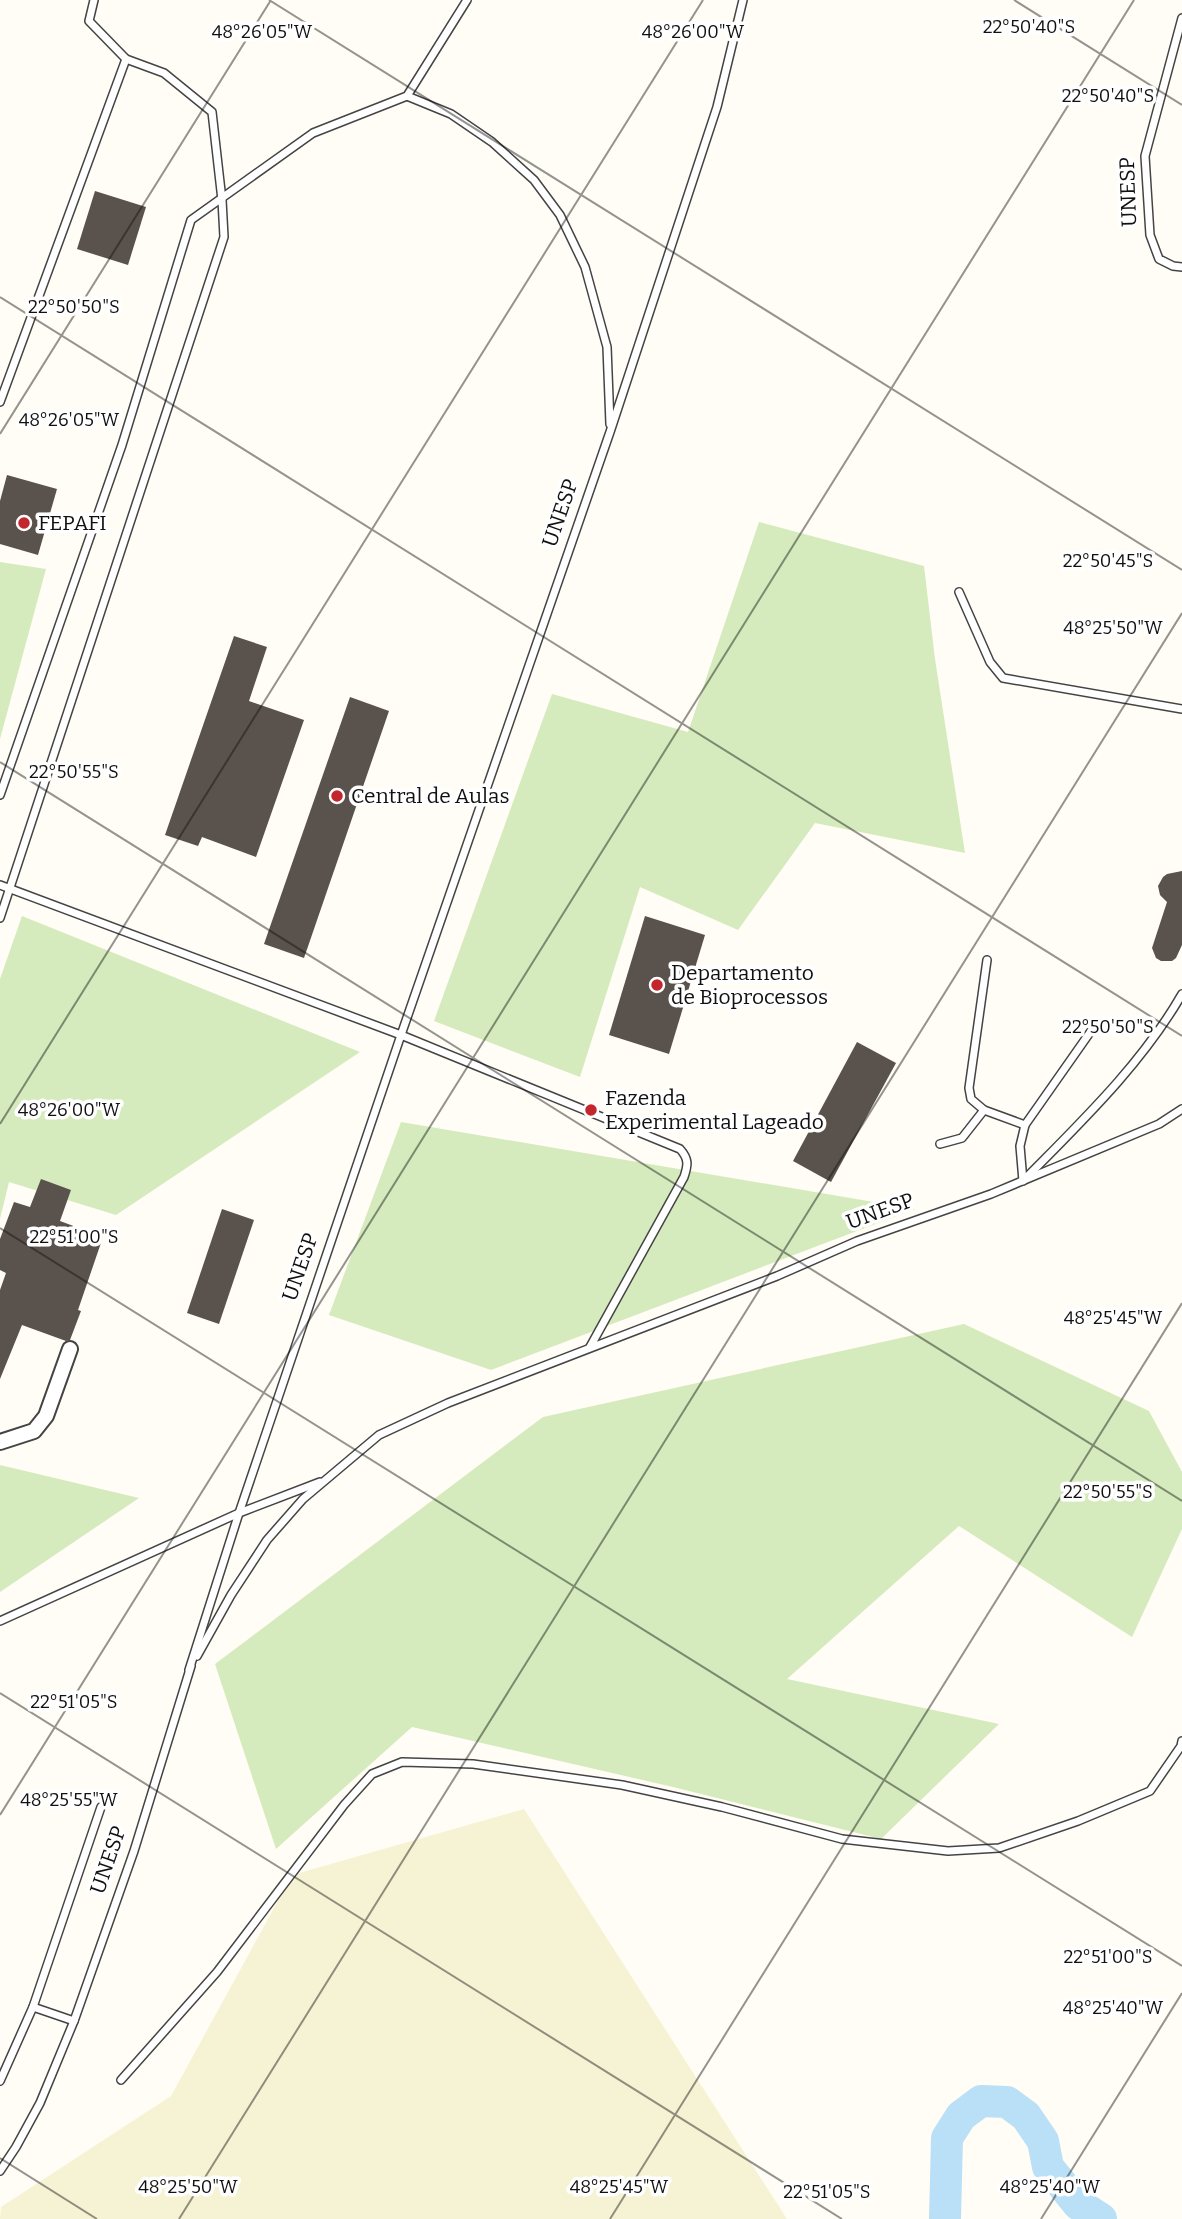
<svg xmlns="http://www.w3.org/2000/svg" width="1182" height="2219" viewBox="0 0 1182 2219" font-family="Bitter,serif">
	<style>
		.farmland { fill: #f6f3d4 }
		.green { fill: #d5ebbd }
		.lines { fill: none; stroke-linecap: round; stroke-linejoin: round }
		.river { stroke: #b9e0f7; stroke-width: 32 }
		.building { fill: #5a524d }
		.lane-casing { stroke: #444; stroke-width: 10 }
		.street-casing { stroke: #444; stroke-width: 18 }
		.lane { stroke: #fff; stroke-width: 7 }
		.street { stroke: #fff; stroke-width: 14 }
		.ticks { fill: none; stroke: #111; stroke-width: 2; stroke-opacity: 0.45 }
		.poi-dot { fill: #c4262e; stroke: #fff; stroke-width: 2.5 }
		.labels { text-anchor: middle; stroke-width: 7; stroke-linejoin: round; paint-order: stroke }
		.street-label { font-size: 21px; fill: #111; stroke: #fff }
		.poi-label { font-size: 21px; fill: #111; stroke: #fff; text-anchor: start }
		.ticks-label { font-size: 18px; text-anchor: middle; fill: #111; stroke: #fff; stroke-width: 7; stroke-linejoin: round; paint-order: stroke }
	</style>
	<rect width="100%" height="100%" fill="#fffdf5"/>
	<polygon class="farmland" points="524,1809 787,2219 0,2219 1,2207 171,2096 292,1875"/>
	<g class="green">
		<polygon points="759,522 924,566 935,659 965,853 815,823 738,930 640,887 580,1077 434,1021 552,694 688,732"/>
		<polygon points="0,562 46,569 0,739"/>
		<polygon points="22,916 360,1052 116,1215 9,1182 0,1219 0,979"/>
		<polygon points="401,1122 915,1209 491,1370 329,1315"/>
		<polygon points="964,1324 1149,1411 1182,1472 1182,1529 1132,1637 959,1526 787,1679 999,1724 881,1839 673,1787 412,1727 276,1849 215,1664 543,1417"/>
		<polygon points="0,1465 139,1498 0,1592"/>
	</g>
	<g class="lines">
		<polyline class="river" points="945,2219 947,2138 961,2116 981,2101 1007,2102 1026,2116 1043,2141 1048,2167 1078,2204 1101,2219"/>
	</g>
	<g class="building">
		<polygon points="95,191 146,207 128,265 77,249"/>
		<polygon points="7,475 57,489 38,555 0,544 0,501"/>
		<polygon points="234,636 267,647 249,701 304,720 256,857 202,837 198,846 165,835"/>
		<polygon points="350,697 389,711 304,958 264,944"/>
		<polygon points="1182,871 1182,945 1176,958 1172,961 1161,961 1156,958 1152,948 1167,902 1160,895 1158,886 1163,877 1167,874"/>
		<polygon points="645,916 705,935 669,1054 609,1035"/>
		<polygon points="857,1042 896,1063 831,1182 793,1161"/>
		<polygon points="41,1179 71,1190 60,1221 103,1237 78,1310 81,1311 70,1340 66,1341 22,1325 0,1379 0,1290 6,1273 0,1270 0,1239 14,1202 30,1207"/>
		<polygon points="222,1209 254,1220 219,1324 187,1313"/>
	</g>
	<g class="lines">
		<defs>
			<g id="lane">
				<polyline points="1182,18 1145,156 1150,235 1159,259 1173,266 1182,267"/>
				<polyline points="407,96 451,114 492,142 534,180 560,215 585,267 607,347 610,424"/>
				<polyline points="0,402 126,59"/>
				<polyline points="959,592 990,662 1003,678 1182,709"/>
				<polyline points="0,795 122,445 191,220 313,133 407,96 467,0"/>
				<path d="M0 885 401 1035 680 1149C689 1159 688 1165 684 1177L590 1347"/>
				<polyline points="0,918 224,237 222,200 212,112 164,73 126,59 89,21 94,0"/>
				<polyline points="987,960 969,1088 971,1099 984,1110 1025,1125"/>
				<path d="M1091 1031 1025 1125 1020 1146 1023 1181C1080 1123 1142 1064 1182 994"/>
				<polyline points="940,1144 962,1138 984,1110"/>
				<polyline points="0,1621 239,1513 320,1482"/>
				<polyline points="197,1656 231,1595 267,1540 303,1499 379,1435 448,1403 777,1276 857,1241 991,1194 1159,1124 1182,1109"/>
				<polyline points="189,1670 239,1513 401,1035 610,432 717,107 743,0"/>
				<polyline points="33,2007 74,2021"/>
				<polyline points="121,2080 217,1972 344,1805 372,1774 402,1762 473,1764 622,1785 722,1807 842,1839 948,1851 999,1848 1078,1821 1150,1791 1181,1746 1182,1741"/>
				<polyline points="0,2081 33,2007 101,1807"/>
				<polyline points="0,2171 16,2147 40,2103 74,2021 134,1851 191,1666"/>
			</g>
			<polyline id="street" points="0,1442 34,1431 46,1416 70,1349"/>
		</defs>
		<use href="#lane" class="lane-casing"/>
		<use href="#street" class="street-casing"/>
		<use href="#lane" class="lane"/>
		<use href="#street" class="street"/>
	</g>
	<path class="ticks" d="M269 0 1182 570M1014 0 1182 105M0 297 1182 1036M0 434 271 0M0 762 1182 1501M0 1124 703 0M0 1228 1182 1966M0 1693 842 2219M0 1815 1134 0M0 2158 97 2219M179 2219 1182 613M610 2219 1182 1303M1041 2219 1182 1993"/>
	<g class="poi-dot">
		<circle cx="24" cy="523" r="7"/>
		<circle cx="337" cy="796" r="7"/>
		<circle cx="657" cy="985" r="7"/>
		<circle cx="591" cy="1110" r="7"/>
	</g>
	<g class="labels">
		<g class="street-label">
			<text transform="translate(1128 192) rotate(-92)" y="7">UNESP</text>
			<text transform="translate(560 513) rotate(-71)" y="7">UNESP</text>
			<text transform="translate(880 1211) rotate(-20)" y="7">UNESP</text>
			<text transform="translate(300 1267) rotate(-71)" y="7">UNESP</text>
			<text transform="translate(108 1860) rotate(-71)" y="7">UNESP</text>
		</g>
		<g class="poi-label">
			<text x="38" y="530">FEPAFI</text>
			<text x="351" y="803">Central de Aulas</text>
			<text x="671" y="980">Departamento<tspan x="671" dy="24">de Bioprocessos</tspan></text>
			<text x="605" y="1105">Fazenda<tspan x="605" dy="24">Experimental Lageado</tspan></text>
		</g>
	</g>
	<g class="ticks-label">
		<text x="1029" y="33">22°50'40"S</text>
		<text x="262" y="38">48°26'05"W</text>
		<text x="693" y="38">48°26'00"W</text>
		<text x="1108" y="102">22°50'40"S</text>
		<text x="74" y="313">22°50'50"S</text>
		<text x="69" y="426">48°26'05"W</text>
		<text x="1108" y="567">22°50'45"S</text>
		<text x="1113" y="634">48°25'50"W</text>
		<text x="74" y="778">22°50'55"S</text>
		<text x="1108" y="1033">22°50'50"S</text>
		<text x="69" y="1116">48°26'00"W</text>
		<text x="74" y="1243">22°51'00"S</text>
		<text x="1113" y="1324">48°25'45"W</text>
		<text x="1108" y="1498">22°50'55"S</text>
		<text x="74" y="1708">22°51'05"S</text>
		<text x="69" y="1806">48°25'55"W</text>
		<text x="1108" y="1963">22°51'00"S</text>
		<text x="1113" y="2014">48°25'40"W</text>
		<text x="188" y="2193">48°25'50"W</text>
		<text x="619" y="2193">48°25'45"W</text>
		<text x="1050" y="2193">48°25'40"W</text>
		<text x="827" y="2198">22°51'05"S</text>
	</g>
</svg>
